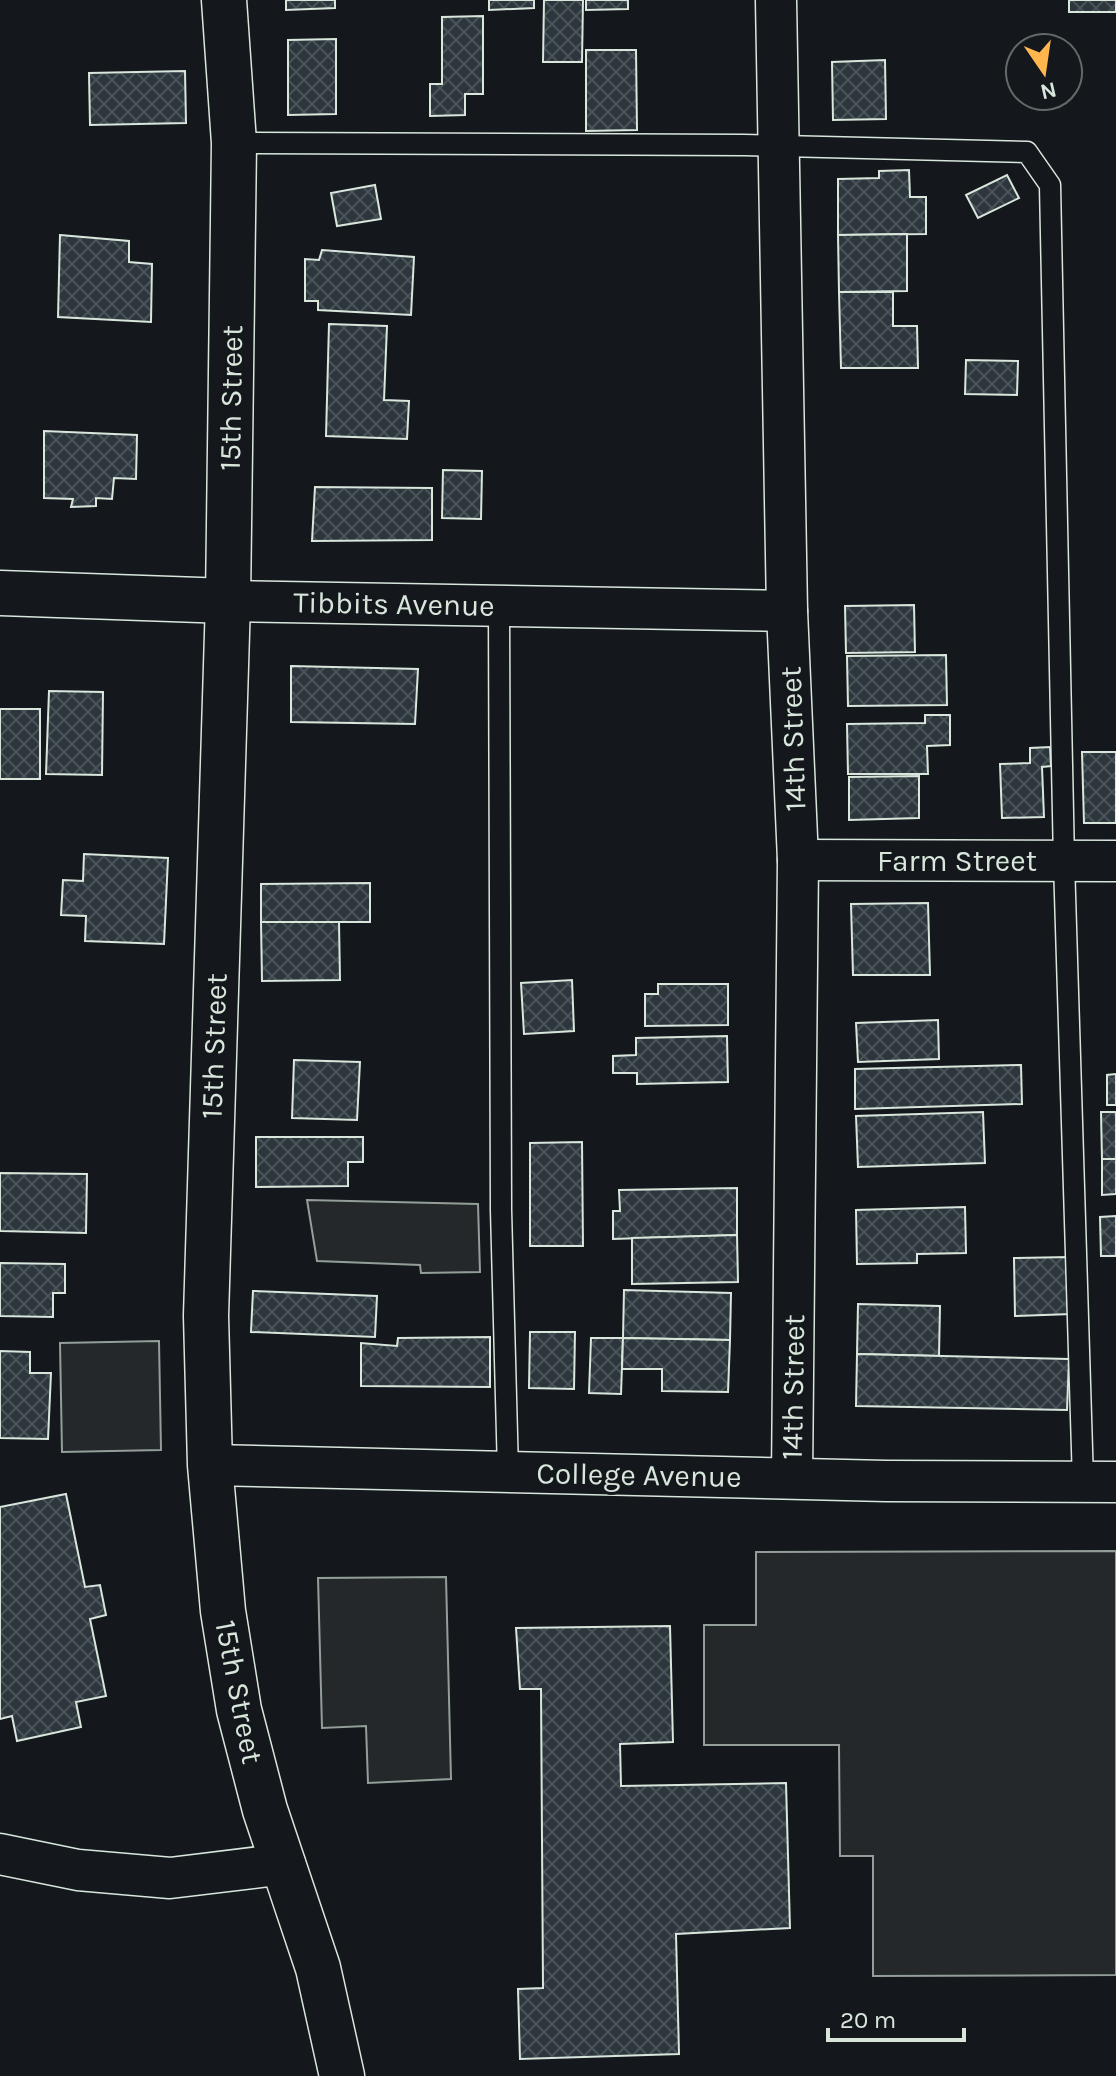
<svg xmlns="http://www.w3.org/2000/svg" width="1116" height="2076" viewBox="0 0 1116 2076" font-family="Karla,sans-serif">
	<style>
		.parking { fill: #24282b; stroke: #939e99; stroke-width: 2 }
		.building { fill: url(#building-cross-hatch); stroke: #d8e6dc; stroke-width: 2 }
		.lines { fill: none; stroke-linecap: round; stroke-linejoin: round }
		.lane-casing { stroke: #d8e6dc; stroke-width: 23 }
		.street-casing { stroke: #d8e6dc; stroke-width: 43 }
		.secondary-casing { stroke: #d8e6dc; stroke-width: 47 }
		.lane { stroke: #14181c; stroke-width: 20 }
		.street { stroke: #14181c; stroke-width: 40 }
		.secondary { stroke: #14181c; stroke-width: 44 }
		.labels { text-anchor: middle; stroke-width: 6; stroke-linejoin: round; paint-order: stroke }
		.street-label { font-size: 30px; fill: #d8e6dc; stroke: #14181c }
	</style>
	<defs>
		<pattern id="building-cross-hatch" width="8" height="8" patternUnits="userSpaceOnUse" patternTransform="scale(2)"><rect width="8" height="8" fill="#2c363c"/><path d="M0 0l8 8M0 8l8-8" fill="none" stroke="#4a5358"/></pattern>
	</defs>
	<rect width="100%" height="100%" fill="#14181c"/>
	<g class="parking">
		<polygon points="307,1200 478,1204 480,1272 421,1273 420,1265 317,1261"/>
		<polygon points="159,1341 161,1450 62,1452 60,1343"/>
		<polygon points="1116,1551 1116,1975 873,1976 873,1856 840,1856 839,1745 704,1745 704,1625 756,1625 756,1552"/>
		<polygon points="446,1577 451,1779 368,1783 366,1726 322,1728 318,1578"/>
	</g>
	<g class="building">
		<polygon points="286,0 335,0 335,8 286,10"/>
		<polygon points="489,0 534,0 534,8 489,10"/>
		<polygon points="544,0 583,0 582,62 543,62"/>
		<polygon points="586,0 628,0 628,9 586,10"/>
		<rect x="1069" y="0" width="47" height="12"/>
		<polygon points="483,16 483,94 465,94 465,115 430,116 430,84 442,84 442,17"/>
		<polygon points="336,39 336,114 288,115 288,40"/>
		<polygon points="586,50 636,50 637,130 586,131"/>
		<polygon points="885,60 886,119 833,120 832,62"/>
		<polygon points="185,71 186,123 90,125 89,73"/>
		<polygon points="909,170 910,197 926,197 926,234 838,235 838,179 879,178 879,171"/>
		<polygon points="1007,175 1019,198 978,218 966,195"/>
		<polygon points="375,185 381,219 337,226 331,193"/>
		<polygon points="907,234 907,291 839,292 838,235"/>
		<polygon points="60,235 129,241 129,262 152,264 151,322 58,317"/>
		<polygon points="322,250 414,257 411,315 318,310 318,301 305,301 305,259 319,260"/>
		<polygon points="839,292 893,292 893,326 917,326 918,368 841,368"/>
		<polygon points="329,324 387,326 384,400 409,401 407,439 326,436"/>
		<polygon points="966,360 1018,361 1017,395 965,394"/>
		<polygon points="44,431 137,435 136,479 114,478 112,499 96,498 96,506 71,507 73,499 44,498"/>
		<polygon points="443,470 482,471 481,519 442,518"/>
		<polygon points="315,487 432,488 432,540 312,541"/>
		<polygon points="914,605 915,652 846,653 845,606"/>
		<polygon points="946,655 947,705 848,706 847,656"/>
		<polygon points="291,666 418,669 415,724 291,722"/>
		<polygon points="49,691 103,692 102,775 46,774"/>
		<rect x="0" y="709" width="40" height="70"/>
		<polygon points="925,715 950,715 950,745 927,746 928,774 848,774 847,724 925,723"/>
		<polygon points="1050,747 1051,766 1042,767 1044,817 1002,818 1000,764 1030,763 1030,748"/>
		<polygon points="1082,752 1116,752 1116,823 1084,823"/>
		<polygon points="919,776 919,818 849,820 849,777"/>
		<polygon points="84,854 168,858 164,944 85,941 86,916 61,915 63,880 83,881"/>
		<polygon points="370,883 370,922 261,922 261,884"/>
		<polygon points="928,903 930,975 853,975 851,904"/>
		<polygon points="261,922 339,922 340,980 262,981"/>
		<polygon points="572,980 574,1031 524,1034 521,983"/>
		<polygon points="658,984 728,984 728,1025 645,1026 645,994 658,994"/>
		<polygon points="938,1020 939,1059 858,1062 856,1023"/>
		<polygon points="727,1036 728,1082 637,1084 637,1073 613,1073 613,1056 636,1055 636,1038"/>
		<polygon points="294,1060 360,1062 357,1120 292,1118"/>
		<polygon points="1021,1065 1022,1104 855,1109 855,1069"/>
		<polygon points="1116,1074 1116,1105 1107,1105 1107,1075"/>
		<polygon points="983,1112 985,1163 858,1167 856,1116"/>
		<polygon points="1101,1112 1116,1112 1116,1159 1102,1159"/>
		<polygon points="256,1137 363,1137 363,1162 348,1162 348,1186 256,1187"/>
		<polygon points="582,1142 583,1246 530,1246 530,1143"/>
		<polygon points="1102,1159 1116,1159 1116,1194 1102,1195"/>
		<polygon points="0,1173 87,1174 86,1233 0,1231"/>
		<polygon points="737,1188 737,1235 613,1239 613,1211 620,1211 619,1190"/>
		<polygon points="965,1207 966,1253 917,1254 917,1263 857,1264 856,1210"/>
		<polygon points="1116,1216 1116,1256 1101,1256 1100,1217"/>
		<polygon points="737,1235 738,1282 632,1284 632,1238"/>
		<polygon points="1069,1257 1071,1314 1015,1316 1014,1258"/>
		<polygon points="0,1263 65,1264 65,1293 53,1293 53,1317 0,1316"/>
		<polygon points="624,1290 731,1293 730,1340 623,1338"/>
		<polygon points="253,1291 377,1296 375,1337 251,1332"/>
		<polygon points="858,1304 940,1306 939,1356 857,1354"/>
		<polygon points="530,1332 575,1332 574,1389 529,1388"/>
		<polygon points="490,1337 490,1387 361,1386 361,1343 397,1346 398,1338"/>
		<polygon points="591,1338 623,1338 621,1394 589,1393"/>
		<polygon points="623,1338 730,1340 728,1392 662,1391 662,1369 622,1369"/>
		<polygon points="0,1351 30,1352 30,1373 51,1373 48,1439 0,1438"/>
		<polygon points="857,1354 1069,1359 1067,1410 856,1406"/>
		<polygon points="66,1494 85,1587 100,1585 106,1615 90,1619 106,1696 76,1702 81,1727 17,1741 12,1716 0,1719 0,1507"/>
		<polygon points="670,1626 673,1742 620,1744 621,1786 786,1783 790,1928 676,1934 679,2054 520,2059 518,1989 543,1988 541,1689 520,1689 516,1628"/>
	</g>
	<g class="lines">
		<defs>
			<g id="lane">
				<polyline points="234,143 744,145 1027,152 1050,185 1064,862 1083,1482"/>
				<polyline points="499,606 501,1210 508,1472"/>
			</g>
			<g id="street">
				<polyline points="776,0 787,611 798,860 792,1478"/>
				<polyline points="228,601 787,611"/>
				<polyline points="798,860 1116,861"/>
				<polyline points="210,1465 886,1481 1116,1482"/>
				<polyline points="0,1854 78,1870 170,1878 285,1864"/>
			</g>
			<g id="secondary">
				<polyline points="224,0 234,143 228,601 206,1316 210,1465 223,1611 239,1710 265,1810 318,1968 342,2076"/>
				<polyline points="0,593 228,601"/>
			</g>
		</defs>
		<use href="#lane" class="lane-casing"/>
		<use href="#street" class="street-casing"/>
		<use href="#secondary" class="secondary-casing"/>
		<use href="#lane" class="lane"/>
		<use href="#street" class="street"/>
		<use href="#secondary" class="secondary"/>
	</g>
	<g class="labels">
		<g class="street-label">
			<text transform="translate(231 398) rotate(-89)" y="10">15th Street</text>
			<text transform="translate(394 604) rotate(1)" y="10">Tibbits Avenue</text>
			<text transform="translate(793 739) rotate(-92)" y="10">14th Street</text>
			<text x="957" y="871">Farm Street</text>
			<text transform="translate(214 1046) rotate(-88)" y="10">15th Street</text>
			<text transform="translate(793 1387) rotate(-89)" y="10">14th Street</text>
			<text transform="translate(639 1475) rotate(1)" y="10">College Avenue</text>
			<text transform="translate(239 1692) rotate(79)" y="10">15th Street</text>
		</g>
	</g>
	<g transform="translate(1044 72) rotate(167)"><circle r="38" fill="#14181c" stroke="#626a69" stroke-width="2"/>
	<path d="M0-6L14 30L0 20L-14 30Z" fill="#ffb74d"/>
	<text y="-12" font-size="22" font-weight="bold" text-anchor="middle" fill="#d8e6dc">N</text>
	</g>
	<path d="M828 2028v12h136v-12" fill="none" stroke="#d8e6dc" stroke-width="4"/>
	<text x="840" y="2028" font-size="24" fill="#d8e6dc" stroke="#14181c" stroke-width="6" paint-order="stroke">20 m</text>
</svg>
